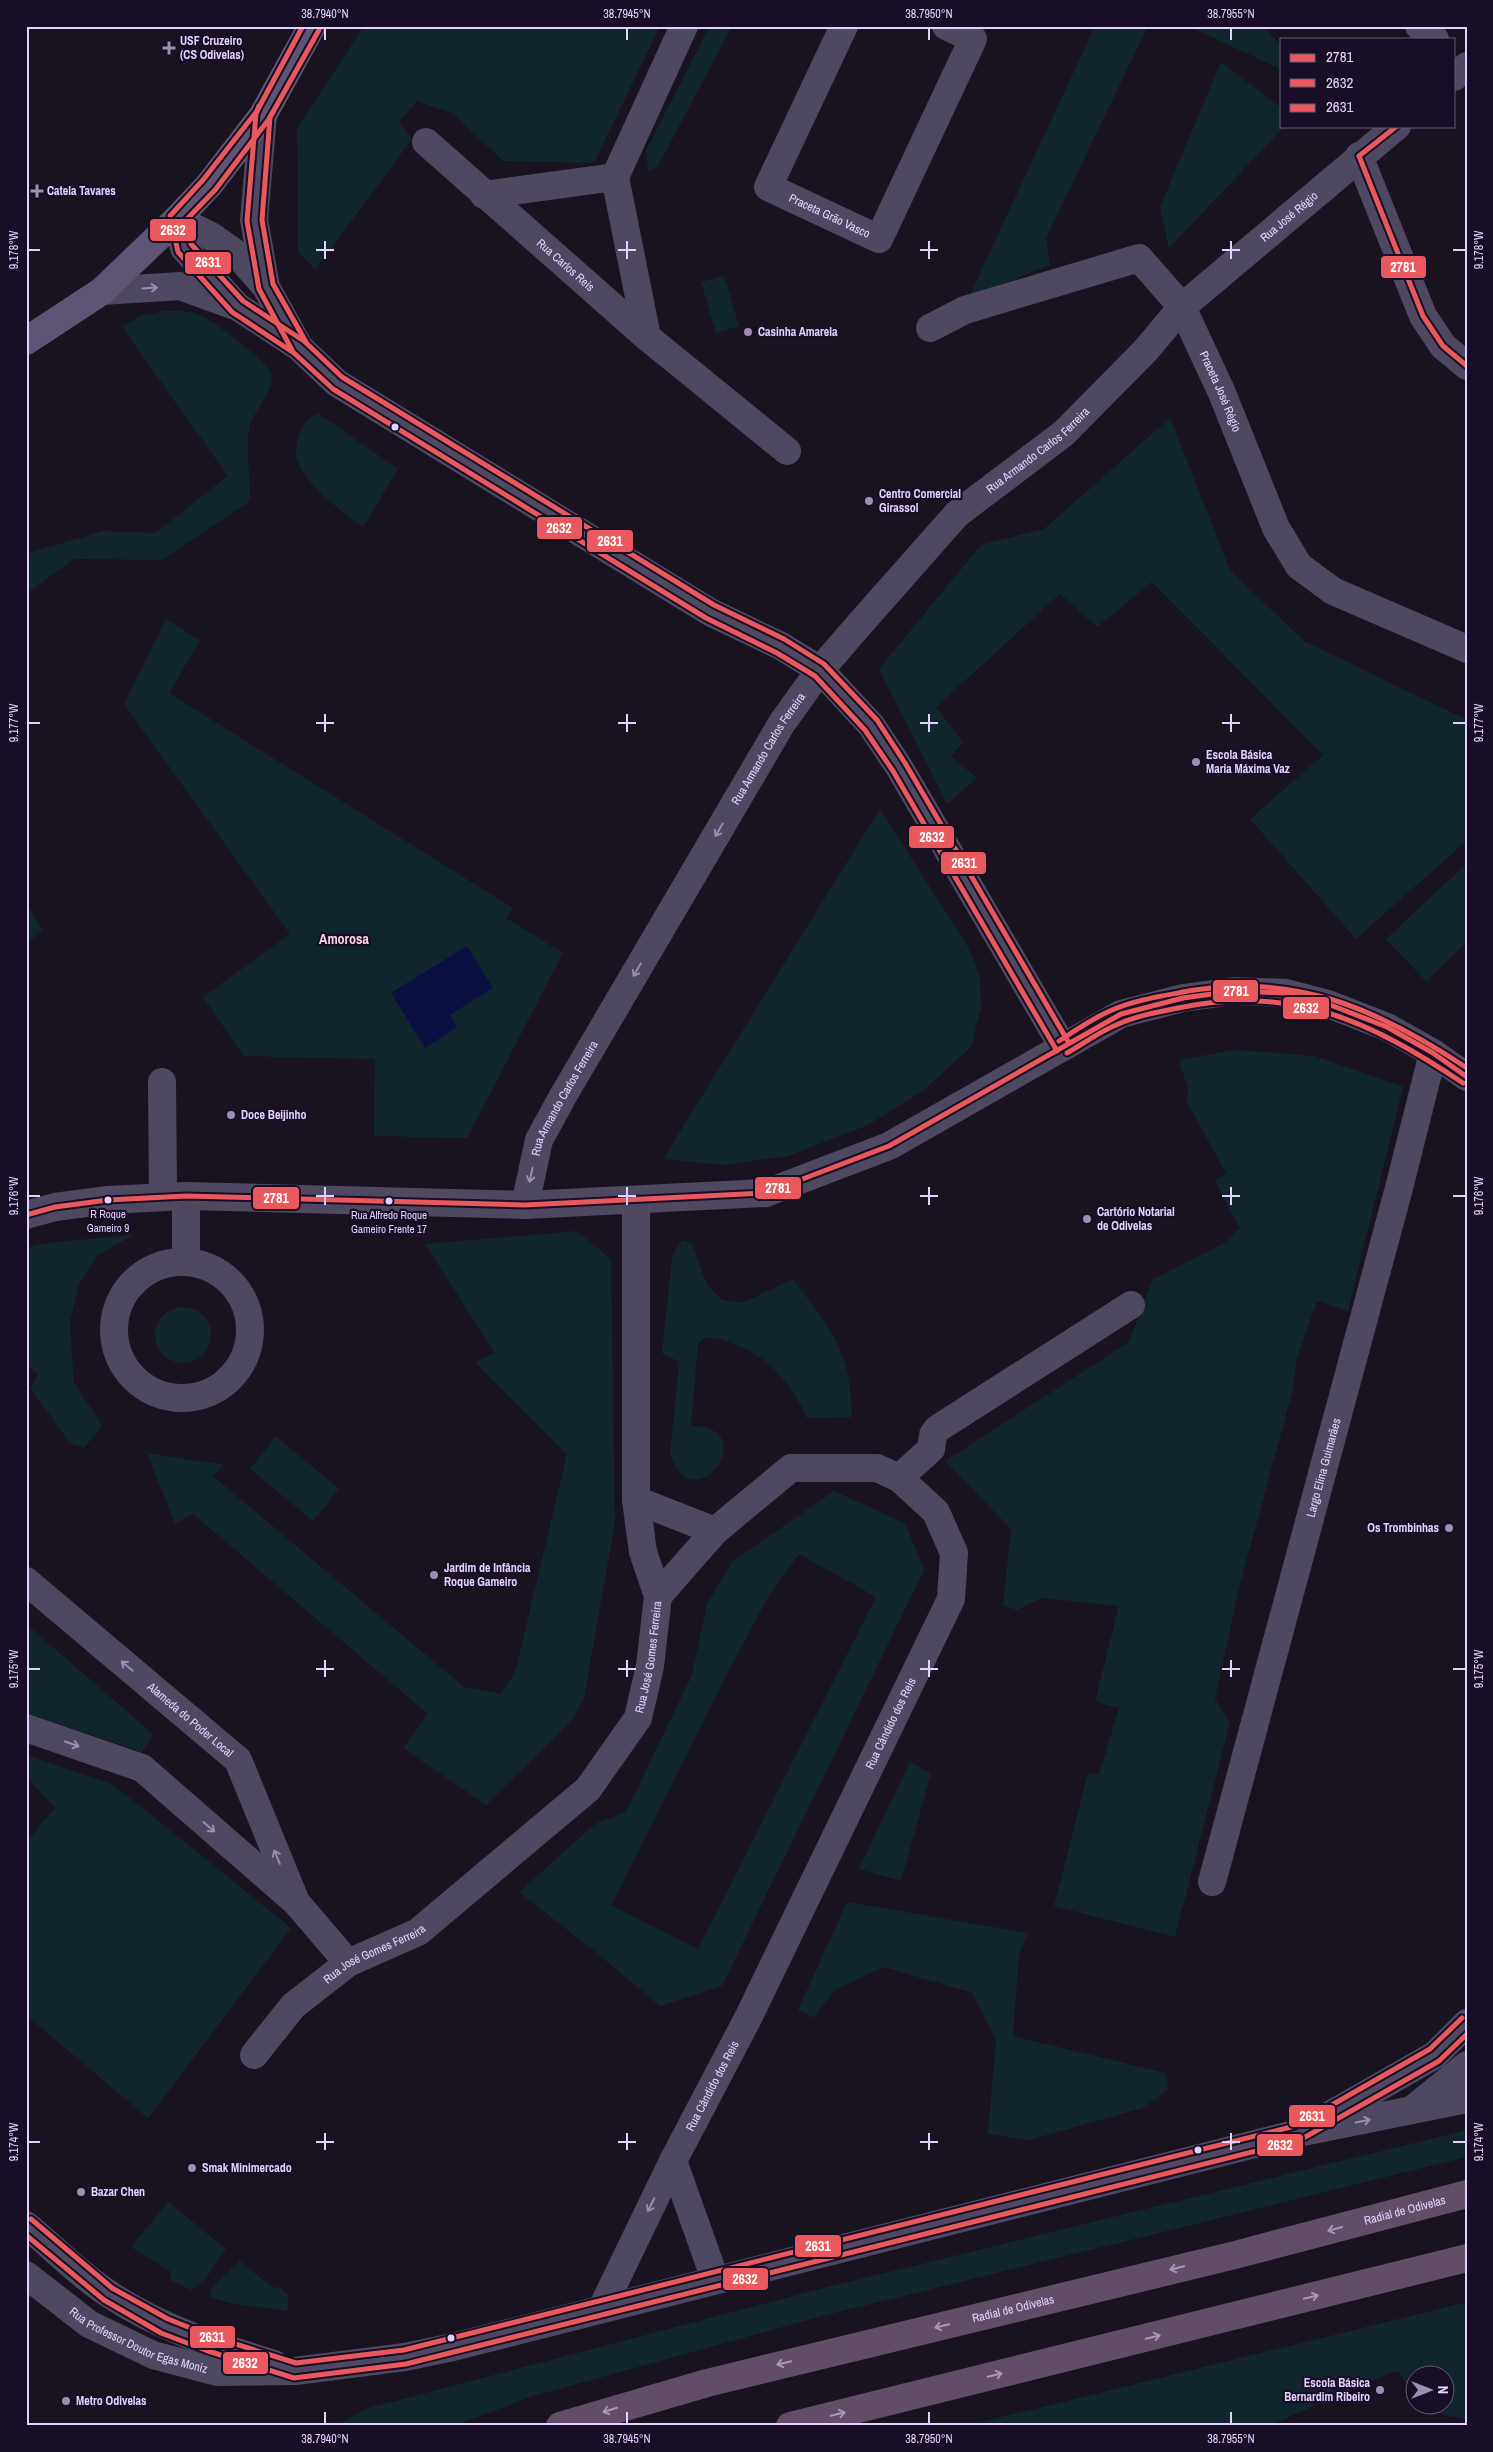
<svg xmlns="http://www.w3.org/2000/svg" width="1493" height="2452" viewBox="0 0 1493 2452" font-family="'Archivo Narrow',sans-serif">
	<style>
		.green { fill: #11252d; fill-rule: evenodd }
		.water { fill: #0a0e41 }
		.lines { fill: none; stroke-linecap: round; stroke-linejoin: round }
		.minor { stroke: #4f4861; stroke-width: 28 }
		.secondary { stroke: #5f5473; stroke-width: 28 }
		.trunk { stroke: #624d66; stroke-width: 28 }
		.bus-1-casing { stroke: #180e25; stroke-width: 9 }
		.bus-2-casing { stroke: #180e25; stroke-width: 9 }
		.bus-3-casing { stroke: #180e25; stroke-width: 9 }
		.bus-1 { stroke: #e8585d; stroke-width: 5 }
		.bus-2 { stroke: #e8585d; stroke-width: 5 }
		.bus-3 { stroke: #e8585d; stroke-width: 5 }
		.oneway { stroke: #998db0 }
		.oneway2 { stroke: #a996ba }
		.ticks { fill: none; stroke: #e3d2ff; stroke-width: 2 }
		.poi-dot { fill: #9c8fb1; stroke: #180e25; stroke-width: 2 }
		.bus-dot { fill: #e3d2ff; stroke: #180e25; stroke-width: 2 }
		.labels { text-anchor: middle; stroke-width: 4.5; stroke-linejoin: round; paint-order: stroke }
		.bus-label { font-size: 11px; fill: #e3d2ff; stroke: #180e25 }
		.poi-label { font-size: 12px; font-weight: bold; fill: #e3d2ff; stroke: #180e25; text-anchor: start }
		.street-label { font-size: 12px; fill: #e3d2ff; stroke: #180e25 }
		.neighbourhood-label { font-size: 14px; font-weight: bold; fill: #ffd4e3; stroke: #180e25 }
		.line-badge { stroke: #180e25; stroke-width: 2 }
		.badge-label { font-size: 14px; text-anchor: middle; font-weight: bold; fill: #fff }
		.neatline { fill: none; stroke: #e3d2ff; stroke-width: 2 }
		.ticks-label { font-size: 12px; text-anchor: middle; fill: #e3d2ff }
	</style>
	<rect width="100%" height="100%" fill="#191320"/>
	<g class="green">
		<polygon points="364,26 660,26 594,163 503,161 452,113 417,101 399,122 412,139 315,270 298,251 297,129"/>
		<polygon points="710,26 732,26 658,166 648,171 646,150"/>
		<polygon points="1095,26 1148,26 1046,238 1050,265 969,297"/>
		<polygon points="1188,26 1264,26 1282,47 1282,70"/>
		<polygon points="1221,62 1282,108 1282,126 1285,126 1169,248 1160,207"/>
		<polygon points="724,276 739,326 716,333 701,282"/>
		<path d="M163 311C176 311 192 310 204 317 217 324 271 363 272 377 272 393 255 410 250 425 246 437 250 485 250 501L162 560 74 559 26 594V554L102 531 155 533 228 476 122 327 141 316Z"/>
		<path d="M319 414 398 469 363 527C343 513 307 485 298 462 294 454 297 443 299 435 302 424 308 418 319 414Z"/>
		<polygon points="1170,418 1230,570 1304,641 1467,720 1467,848 1463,844 1356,939 1250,819 1323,755 1152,582 1097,627 1060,594 936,707 963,742 951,756 977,778 947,804 879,669 981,545 1044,529"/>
		<polygon points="166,619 200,640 169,693 513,908 506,918 563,953 467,1138 374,1136 375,1059 244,1056 203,997 290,934 124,704"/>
		<polygon points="880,809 968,947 980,977 981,1008 971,1047 923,1091 868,1125 788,1156 723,1165 663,1159"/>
		<polygon points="1463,867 1467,872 1467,942 1426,981 1386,939"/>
		<polygon points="26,903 43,931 26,943"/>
		<polygon points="1234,1050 1315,1056 1403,1087 1348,1311 1317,1301 1297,1358 1292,1393 1240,1584 1215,1699 1230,1722 1175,1937 1054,1906 1088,1773 1099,1775 1119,1708 1095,1702 1119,1606 1042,1598 1017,1610 1003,1606 1011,1529 945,1461 1129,1342 1153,1279 1224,1243 1240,1228 1215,1181 1226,1173 1187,1102 1188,1089 1179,1060"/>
		<polygon points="577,1231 611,1259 615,1523 584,1698 572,1720 486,1805 403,1748 428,1714 193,1514 175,1524 147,1453 224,1465 213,1476 464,1687 501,1694 515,1673 567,1454 475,1362 495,1353 425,1244"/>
		<polygon points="134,1235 97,1255 78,1286 70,1323 74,1383 102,1425 84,1448 70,1443 30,1388 38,1375 26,1364 26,1248 46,1243"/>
		<path d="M685 1240 692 1244 707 1285 722 1300 742 1303 793 1279C816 1310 844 1342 849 1381 851 1393 851 1405 852 1417L807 1418C791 1383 770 1357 733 1344 723 1340 715 1337 704 1338L698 1344 691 1426C764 1425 696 1524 670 1455L679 1362 662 1353 672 1257 679 1243Z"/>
		<circle cx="183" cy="1335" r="28"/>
		<polygon points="276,1436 339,1489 313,1521 250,1469"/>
		<path d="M834 1491 905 1523 924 1570 722 1986 660 2006 598 1954 519 1892 595 1824 626 1812 692 1675 707 1604 732 1562ZM799 1554 876 1597 698 1949 611 1905 720 1687 769 1595Z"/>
		<polygon points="26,1624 153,1734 142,1752 26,1713"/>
		<polygon points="26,1755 109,1783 139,1805 291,1928 148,2118 26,2015 26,1842 55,1808 26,1776"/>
		<polygon points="910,1762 931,1773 901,1881 859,1869"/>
		<polygon points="847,1902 1028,1933 1019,1954 1013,2036 1165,2073 1169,2089 1143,2108 1029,2140 988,2134 996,2039 972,1993 884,1967 834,1990 814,2018 798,2010"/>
		<polygon points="1467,2130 1467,2157 826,2315 533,2396 454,2426 334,2426 369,2408 816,2290"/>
		<polygon points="168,2202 226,2249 206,2278 192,2290 171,2281 170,2271 131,2247"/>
		<polygon points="240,2261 272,2287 281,2288 289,2296 287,2311 229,2303 210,2297 212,2287"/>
		<path d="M1467 2302V2420L1416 2407 1400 2373 1394 2371 1268 2426H965ZM1416 2374H1446V2404H1416Z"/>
	</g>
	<polygon class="water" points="467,946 493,988 450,1015 457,1027 425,1048 391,993"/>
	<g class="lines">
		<g class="minor">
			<path id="s1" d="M844 26 768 187 879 239 973 39 946 26"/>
			<polyline points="1419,26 1435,39"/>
			<polyline points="1454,77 1467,66"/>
			<polyline points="263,115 254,220 266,287 297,343"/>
			<path id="s2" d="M426 142 647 337 787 451"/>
			<polyline points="1359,156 1423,316 1443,346 1467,366"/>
			<polyline points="484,195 615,177"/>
			<polyline points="177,219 211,236 238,255 266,287"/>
			<polyline points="177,219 184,248 235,304"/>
			<polyline points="102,291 180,286 238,307 299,347 337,383 710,612 781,646 820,670 871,725 899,767 1063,1047"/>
			<path id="s3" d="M930 328 965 310 1139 258 1182 307 1222 393 1276 528 1299 566 1333 591 1467 649"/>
			<polyline points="647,337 615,177 684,26"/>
			<polyline points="162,1082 163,1197"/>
			<polyline points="186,1196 186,1261"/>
			<path id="s4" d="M525 1205 539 1140 563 1096 782 723 820 670 858 626 957 514 1064 433 1145 351 1182 307 1397 126"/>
			<polyline points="26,1215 55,1207 108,1200 186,1196 525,1205 766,1193 889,1146 1121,1014 1183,998 1234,991 1286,993 1328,1004 1387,1027 1433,1053 1467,1077"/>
			<circle cx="182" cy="1330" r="68"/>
			<polyline points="899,1478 931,1449 933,1435 937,1429 1131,1305"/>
			<path id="s5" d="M26 1581 238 1760 296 1902"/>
			<polyline points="658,1596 715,1531"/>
			<polyline points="26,1728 142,1768 296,1902 348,1963"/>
			<path id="s6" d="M1212 1882 1399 1188 1433 1053"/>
			<path id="s7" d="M254 2055 293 2006 348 1963 418 1932 588 1789 638 1718 650 1666 658 1596 643 1552 636 1500V1201"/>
			<polyline points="1414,2108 1467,2065"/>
			<polyline points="1316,2123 1435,2055 1467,2023"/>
			<polyline points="673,2161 715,2279"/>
			<path d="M26 2225C53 2247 79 2275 109 2294 159 2328 217 2346 274 2364"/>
			<path id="s8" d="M26 2275 89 2324 153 2355 217 2372 295 2371 405 2357 453 2347 1298 2133 1467 2099"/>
			<path id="s9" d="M602 2308 673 2161 748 2018 951 1599 954 1553 936 1512 899 1478 877 1468H791L715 1531 636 1500"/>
		</g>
		<polyline class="secondary" points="26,341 102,291 177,219 209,185 263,115 312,26"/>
		<g class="trunk">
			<path id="s10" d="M560 2426 707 2383 1235 2255 1467 2194"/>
			<polyline points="790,2426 1467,2258"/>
		</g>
		<defs>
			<g id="bus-1">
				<polyline points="1359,156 1423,316 1443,346 1467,366"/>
				<polyline points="1359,156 1397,126"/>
				<polyline points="26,1215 55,1207 108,1200 186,1196 525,1205 766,1193 889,1146 1121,1014 1183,998 1234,991 1286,993 1328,1004 1387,1027 1433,1053 1467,1077"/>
			</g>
			<g id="bus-2">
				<polyline points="303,26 257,111 203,180 170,216 178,252 232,312 294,353 333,389 706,618 777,653 815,676 865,730 893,771 1057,1051"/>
				<polyline points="259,106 256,114 247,221 259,289 292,350"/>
				<path d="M1067 1053C1083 1044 1099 1032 1116 1025 1136 1016 1157 1012 1178 1008 1293 984 1370 1021 1463 1083"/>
				<polyline points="26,2235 104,2300 161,2333 208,2351 294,2378 406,2364 1300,2140 1439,2061 1467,2034"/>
			</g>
			<g id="bus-3">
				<polyline points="319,30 269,119 215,190 185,221 191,244 243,301 304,341 342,377 714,605 784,639 824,664 877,720 905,763 1069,1043"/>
				<polyline points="273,112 270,117 262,220 273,284 306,342"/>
				<path d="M1059 1041C1076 1030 1093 1018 1112 1010 1133 1001 1156 997 1178 993 1290 970 1375 1007 1467 1068"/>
				<polyline points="31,2219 112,2288 168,2319 213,2337 296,2363 404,2350 1295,2126 1430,2049 1462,2018"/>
			</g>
		</defs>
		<use href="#bus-1" class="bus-1-casing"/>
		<use href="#bus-2" class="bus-2-casing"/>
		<use href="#bus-3" class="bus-3-casing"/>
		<use href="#bus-1" class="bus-1"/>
		<use href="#bus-2" class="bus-2"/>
		<use href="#bus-3" class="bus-3"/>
	</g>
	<defs><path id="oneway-shaft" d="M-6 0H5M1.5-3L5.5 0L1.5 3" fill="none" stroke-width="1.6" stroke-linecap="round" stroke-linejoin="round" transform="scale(1.25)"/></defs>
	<g class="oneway">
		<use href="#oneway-shaft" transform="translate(150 288) rotate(-4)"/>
		<use href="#oneway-shaft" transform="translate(719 830) rotate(120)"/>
		<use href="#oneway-shaft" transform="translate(637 970) rotate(120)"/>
		<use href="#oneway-shaft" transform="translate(531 1175) rotate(102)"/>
		<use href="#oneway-shaft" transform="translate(127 1666) rotate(-140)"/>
		<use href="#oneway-shaft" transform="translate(72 1744) rotate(19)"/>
		<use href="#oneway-shaft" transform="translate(209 1827) rotate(41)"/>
		<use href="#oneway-shaft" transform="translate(277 1857) rotate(-112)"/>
		<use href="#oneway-shaft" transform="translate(1363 2121) rotate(-11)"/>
		<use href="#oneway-shaft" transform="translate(651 2205) rotate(116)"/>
	</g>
	<g class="oneway2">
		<use href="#oneway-shaft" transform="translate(1335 2229) rotate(165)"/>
		<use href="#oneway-shaft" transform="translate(1177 2268) rotate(166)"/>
		<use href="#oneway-shaft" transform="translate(1311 2297) rotate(-14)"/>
		<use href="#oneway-shaft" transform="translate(942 2326) rotate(166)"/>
		<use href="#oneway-shaft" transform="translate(1153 2337) rotate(-14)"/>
		<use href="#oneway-shaft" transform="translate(784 2363) rotate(166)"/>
		<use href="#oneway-shaft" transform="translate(995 2375) rotate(-14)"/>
		<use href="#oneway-shaft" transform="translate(610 2410) rotate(163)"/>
		<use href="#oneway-shaft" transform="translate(838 2414) rotate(-14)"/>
	</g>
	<path class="ticks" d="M325 28V40M627 28V40M929 28V40M1231 28V40M325 241V259M627 241V259M929 241V259M1231 241V259M28 250H40M316 250H334M618 250H636M920 250H938M1222 250H1240M1453 250H1466M325 714V732M627 714V732M929 714V732M1231 714V732M28 723H40M316 723H334M618 723H636M920 723H938M1222 723H1240M1453 723H1466M325 1187V1205M627 1187V1205M929 1187V1205M1231 1187V1205M28 1196H40M316 1196H334M618 1196H636M920 1196H938M1222 1196H1240M1453 1196H1466M325 1660V1677M627 1660V1677M929 1660V1677M1231 1660V1677M28 1669H40M316 1669H334M618 1669H636M920 1669H938M1222 1669H1240M1453 1669H1466M325 2133V2150M627 2133V2150M929 2133V2150M1231 2133V2150M28 2142H40M316 2142H334M618 2142H636M920 2142H938M1222 2142H1240M1453 2142H1466M325 2412V2424M627 2412V2424M929 2412V2424M1231 2412V2424"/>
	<g class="poi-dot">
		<path d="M166.5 40.5h5v5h5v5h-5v5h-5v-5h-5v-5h5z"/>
		<path d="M34.5 183.5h5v5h5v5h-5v5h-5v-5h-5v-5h5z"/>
		<circle cx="748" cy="332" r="5"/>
		<circle cx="869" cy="501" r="5"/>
		<circle cx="1196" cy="762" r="5"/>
		<circle cx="231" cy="1115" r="5"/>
		<circle cx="1087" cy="1219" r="5"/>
		<circle cx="1449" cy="1528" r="5"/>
		<circle cx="434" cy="1575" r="5"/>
		<circle cx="192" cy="2168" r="5"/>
		<circle cx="81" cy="2192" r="5"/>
		<circle cx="1380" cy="2390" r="5"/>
		<circle cx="66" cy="2401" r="5"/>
	</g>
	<g class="bus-dot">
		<circle cx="395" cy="427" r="4.5"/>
		<circle cx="108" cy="1200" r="4.5"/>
		<circle cx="389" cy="1201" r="4.5"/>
		<circle cx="1198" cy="2150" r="4.5"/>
		<circle cx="451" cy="2338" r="4.5"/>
	</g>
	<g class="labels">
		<g class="bus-label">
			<text x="108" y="1218">R Roque<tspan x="108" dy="14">Gameiro 9</tspan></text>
			<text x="389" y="1219">Rua Alfredo Roque<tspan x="389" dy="14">Gameiro Frente 17</tspan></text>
		</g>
		<g class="poi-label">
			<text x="180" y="45">USF Cruzeiro<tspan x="180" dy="14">(CS Odivelas)</tspan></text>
			<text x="47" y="195">Catela Tavares</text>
			<text x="758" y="336">Casinha Amarela</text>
			<text x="879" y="498">Centro Comercial<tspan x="879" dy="14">Girassol</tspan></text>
			<text x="1206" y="759">Escola Básica<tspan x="1206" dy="14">Maria Máxima Vaz</tspan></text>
			<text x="241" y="1119">Doce Beijinho</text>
			<text x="1097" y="1216">Cartório Notarial<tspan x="1097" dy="14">de Odivelas</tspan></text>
			<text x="1439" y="1532" text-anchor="end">Os Trombinhas</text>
			<text x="444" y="1572">Jardim de Infância<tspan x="444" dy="14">Roque Gameiro</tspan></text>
			<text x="202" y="2172">Smak Minimercado</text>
			<text x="91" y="2196">Bazar Chen</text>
			<text x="1370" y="2387" text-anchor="end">Escola Básica<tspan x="1370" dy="14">Bernardim Ribeiro</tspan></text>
			<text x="76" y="2405">Metro Odivelas</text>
		</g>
		<g class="street-label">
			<text dy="4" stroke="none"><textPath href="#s1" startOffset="246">Praceta Grão Vasco</textPath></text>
			<text dy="4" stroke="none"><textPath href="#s4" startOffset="1269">Rua José Régio</textPath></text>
			<text dy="4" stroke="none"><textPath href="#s2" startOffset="186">Rua Carlos Reis</textPath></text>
			<text dy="4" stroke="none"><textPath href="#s3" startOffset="379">Praceta José Régio</textPath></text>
			<text dy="4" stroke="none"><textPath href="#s4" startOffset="925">Rua Armando Carlos Ferreira</textPath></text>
			<text dy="4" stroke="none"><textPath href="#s4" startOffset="520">Rua Armando Carlos Ferreira</textPath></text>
			<text dy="4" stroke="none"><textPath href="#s4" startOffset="115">Rua Armando Carlos Ferreira</textPath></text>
			<text dy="4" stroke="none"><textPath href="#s6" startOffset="429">Largo Elina Guimarães</textPath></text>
			<text dy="4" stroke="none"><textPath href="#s7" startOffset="580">Rua José Gomes Ferreira</textPath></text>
			<text dy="4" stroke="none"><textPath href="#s5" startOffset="215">Alameda do Poder Local</textPath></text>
			<text dy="4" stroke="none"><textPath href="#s9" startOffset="652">Rua Cândido dos Reis</textPath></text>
			<text dy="4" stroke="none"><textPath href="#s7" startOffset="160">Rua José Gomes Ferreira</textPath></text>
			<text dy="4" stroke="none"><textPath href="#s9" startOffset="248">Rua Cândido dos Reis</textPath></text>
			<text dy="4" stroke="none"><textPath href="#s10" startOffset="872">Radial de Odivelas</textPath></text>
			<text dy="4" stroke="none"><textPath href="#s10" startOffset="468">Radial de Odivelas</textPath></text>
			<text dy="4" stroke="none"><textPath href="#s8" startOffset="132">Rua Professor Doutor Egas Moniz</textPath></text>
		</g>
		<g class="neighbourhood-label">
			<text x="344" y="944">Amorosa</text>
		</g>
	</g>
	<g class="line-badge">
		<rect x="149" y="218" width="48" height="24" rx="5" fill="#e8585d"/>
		<rect x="184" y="251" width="48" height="24" rx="5" fill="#e8585d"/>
		<rect x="1380" y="255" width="47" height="24" rx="5" fill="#e8585d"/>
		<rect x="536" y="516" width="47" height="24" rx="5" fill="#e8585d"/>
		<rect x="586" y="529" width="48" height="24" rx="5" fill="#e8585d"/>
		<rect x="908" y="825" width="47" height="24" rx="5" fill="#e8585d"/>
		<rect x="940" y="851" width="47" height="24" rx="5" fill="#e8585d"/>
		<rect x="1212" y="979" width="47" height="24" rx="5" fill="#e8585d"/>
		<rect x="1282" y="996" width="48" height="24" rx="5" fill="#e8585d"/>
		<rect x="754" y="1176" width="48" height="24" rx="5" fill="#e8585d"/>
		<rect x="252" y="1186" width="48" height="24" rx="5" fill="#e8585d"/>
		<rect x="1288" y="2104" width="48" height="24" rx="5" fill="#e8585d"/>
		<rect x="1256" y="2133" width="48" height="24" rx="5" fill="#e8585d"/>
		<rect x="794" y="2234" width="48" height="24" rx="5" fill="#e8585d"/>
		<rect x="722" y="2267" width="47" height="24" rx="5" fill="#e8585d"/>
		<rect x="189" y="2325" width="47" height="24" rx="5" fill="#e8585d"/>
		<rect x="222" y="2351" width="47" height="24" rx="5" fill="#e8585d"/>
	</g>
	<g class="badge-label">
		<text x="173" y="235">2632</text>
		<text x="208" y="267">2631</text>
		<text x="1403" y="272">2781</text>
		<text x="559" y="533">2632</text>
		<text x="610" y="546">2631</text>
		<text x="932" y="842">2632</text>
		<text x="964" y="868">2631</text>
		<text x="1236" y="996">2781</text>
		<text x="1306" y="1013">2632</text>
		<text x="778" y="1193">2781</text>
		<text x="276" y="1203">2781</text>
		<text x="1312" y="2121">2631</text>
		<text x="1280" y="2150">2632</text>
		<text x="818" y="2251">2631</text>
		<text x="745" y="2284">2632</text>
		<text x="212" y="2342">2631</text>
		<text x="245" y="2368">2632</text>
	</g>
	<rect width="1493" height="2452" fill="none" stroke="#180e25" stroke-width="55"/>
	<rect x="1280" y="38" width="175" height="90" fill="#180e25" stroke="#695c7c"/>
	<rect x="1290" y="54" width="25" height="8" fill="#e8585d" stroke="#695c7c"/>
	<text x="1326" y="62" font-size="15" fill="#e3d2ff">2781</text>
	<rect x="1290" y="79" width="25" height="8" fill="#e8585d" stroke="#695c7c"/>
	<text x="1326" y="88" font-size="15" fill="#e3d2ff">2632</text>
	<rect x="1290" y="104" width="25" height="8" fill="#e8585d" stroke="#695c7c"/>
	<text x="1326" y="112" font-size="15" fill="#e3d2ff">2631</text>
	<g transform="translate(1430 2390) rotate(90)"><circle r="24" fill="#180e25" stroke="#695c7c"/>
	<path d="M0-4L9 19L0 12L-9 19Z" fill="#9c8fb1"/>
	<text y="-8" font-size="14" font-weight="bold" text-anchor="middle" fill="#e3d2ff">N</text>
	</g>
	<rect x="28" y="28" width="1438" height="2396" class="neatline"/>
	<g class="ticks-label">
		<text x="325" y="18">38.7940°N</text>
		<text x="627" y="18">38.7945°N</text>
		<text x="929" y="18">38.7950°N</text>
		<text x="1231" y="18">38.7955°N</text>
		<text transform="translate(1479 250) rotate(-90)" y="4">9.178°W</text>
		<text transform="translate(14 250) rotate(-90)" y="4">9.178°W</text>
		<text transform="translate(1479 723) rotate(-90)" y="4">9.177°W</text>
		<text transform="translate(14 723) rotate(-90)" y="4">9.177°W</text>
		<text transform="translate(1479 1196) rotate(-90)" y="4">9.176°W</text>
		<text transform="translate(14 1196) rotate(-90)" y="4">9.176°W</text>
		<text transform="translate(1479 1669) rotate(-90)" y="4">9.175°W</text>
		<text transform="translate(14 1669) rotate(-90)" y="4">9.175°W</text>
		<text transform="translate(1479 2142) rotate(-90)" y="4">9.174°W</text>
		<text transform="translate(14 2142) rotate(-90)" y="4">9.174°W</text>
		<text x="325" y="2443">38.7940°N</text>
		<text x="627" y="2443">38.7945°N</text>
		<text x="929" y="2443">38.7950°N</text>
		<text x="1231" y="2443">38.7955°N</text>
	</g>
</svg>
